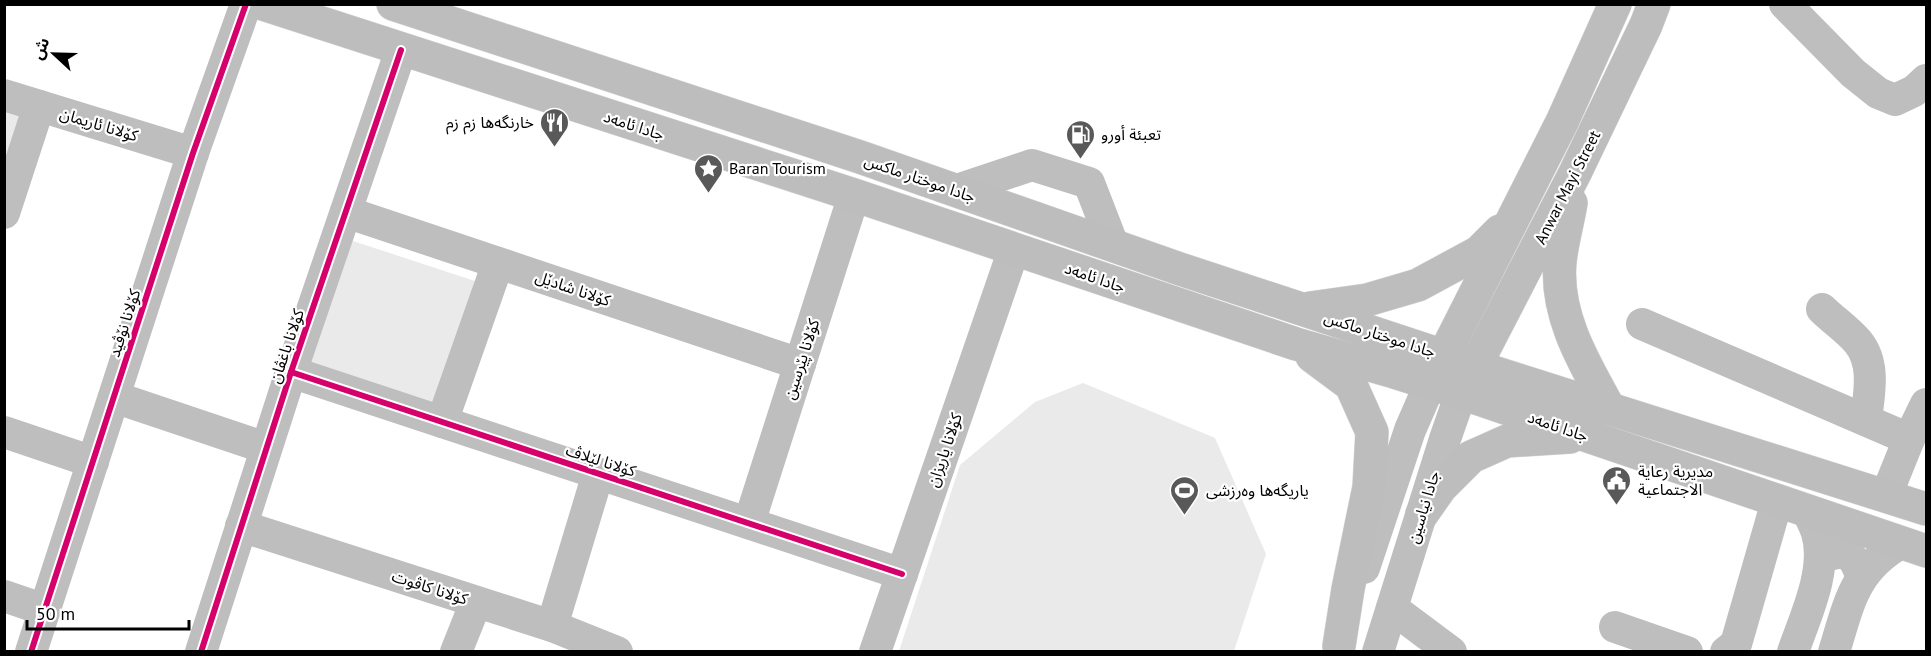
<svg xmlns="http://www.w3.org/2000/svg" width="1931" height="656" viewBox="0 0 1931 656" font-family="'PT Sans','Noto Sans Arabic',sans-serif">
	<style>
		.green { fill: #eaeaea }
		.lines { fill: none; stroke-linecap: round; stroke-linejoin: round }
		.major-casing { stroke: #dbdbdb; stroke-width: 34 }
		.minor { stroke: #bebebe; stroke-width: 32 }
		.major { stroke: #bdbdbd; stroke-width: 33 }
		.cycleway-casing { stroke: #fff; stroke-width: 10 }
		.cycleway { stroke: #d6006c; stroke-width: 6 }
		.labels { text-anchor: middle; stroke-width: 4.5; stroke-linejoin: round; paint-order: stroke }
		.poi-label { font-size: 16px; fill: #000; stroke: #fff; text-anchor: start }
		.street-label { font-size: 16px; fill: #000; stroke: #fff }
	</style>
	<rect width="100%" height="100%" fill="#fff"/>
	<g class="green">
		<polygon points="5,95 39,106 5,213"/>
		<polygon points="347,239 481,283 440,409 305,364"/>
		<polygon points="1083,383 1215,438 1266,554 1234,651 899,651 960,465 1035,402"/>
	</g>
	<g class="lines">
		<defs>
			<g id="major">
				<polyline points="263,4 854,195 1296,344 1394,372 1461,393 1926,551"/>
				<polyline points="393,4 860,157 1180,269 1474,366 1926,509"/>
				<path d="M1571 203C1568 222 1562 242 1560 262 1555 315 1584 363 1609 408"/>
				<polyline points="1310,308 1367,300 1418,285 1479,252 1500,231"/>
				<polyline points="1312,356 1351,385 1372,432 1369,487 1348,589 1339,646"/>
				<polyline points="1434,375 1562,122 1615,4"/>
				<polyline points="1466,384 1575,173 1646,25 1654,4"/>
				<polyline points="1422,514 1441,487 1471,457 1507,441 1570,437"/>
			</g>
		</defs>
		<use href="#major" class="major-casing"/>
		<g class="minor">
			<polyline points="1785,4 1853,73 1878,93 1895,100 1914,91 1926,80"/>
			<polyline points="4,95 193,153"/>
			<polyline points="957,190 1032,165 1089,183 1113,245"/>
			<polyline points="346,212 800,364"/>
			<polyline points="4,213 39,106"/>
			<path d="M1822 309C1833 320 1848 330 1858 342 1876 364 1869 394 1866 420"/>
			<polyline points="1642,324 1909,439"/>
			<polyline points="291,372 902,574"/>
			<polyline points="114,397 266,448"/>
			<polyline points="442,422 498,263"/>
			<polyline points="4,432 93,462"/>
			<polyline points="1886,496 1909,439 1926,404"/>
			<polyline points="749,523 854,195"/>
			<polyline points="241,526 552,626 617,652"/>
			<path d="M1820 559C1843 547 1855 553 1861 577"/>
			<polyline points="1364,568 1410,430 1430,384"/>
			<polyline points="4,596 45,610"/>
			<polyline points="1392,608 1451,652"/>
			<polyline points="552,626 598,474"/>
			<polyline points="1615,627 1687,652"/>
			<polyline points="31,652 193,153 246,4"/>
			<polyline points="201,652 291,372 401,50"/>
			<polyline points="456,652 476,602"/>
			<polyline points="875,652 1014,249"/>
			<polyline points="1378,652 1445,439 1461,393"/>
			<polyline points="1726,652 1736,644 1777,501"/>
			<path d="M1793 652C1805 617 1828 570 1817 533 1815 526 1811 519 1808 512"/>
			<path d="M1834 652C1849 603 1854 570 1901 543"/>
		</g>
		<use href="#major" class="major"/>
		<defs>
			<g id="cycleway">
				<polyline points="291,372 902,574"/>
				<polyline points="31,652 193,153 246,4"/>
				<polyline points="201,652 291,372 401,50"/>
			</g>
		</defs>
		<use href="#cycleway" class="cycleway-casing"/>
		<use href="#cycleway" class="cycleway"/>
	</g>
	<defs>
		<symbol id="restaurant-pin" viewBox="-11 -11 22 30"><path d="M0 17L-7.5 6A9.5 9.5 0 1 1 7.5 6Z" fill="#595959" stroke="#fff"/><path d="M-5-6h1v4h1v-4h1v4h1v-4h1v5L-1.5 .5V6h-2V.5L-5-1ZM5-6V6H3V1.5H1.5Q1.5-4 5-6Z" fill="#fff"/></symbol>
		<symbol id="fuel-pin" viewBox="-11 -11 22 30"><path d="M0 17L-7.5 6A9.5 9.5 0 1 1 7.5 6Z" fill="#595959" stroke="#fff"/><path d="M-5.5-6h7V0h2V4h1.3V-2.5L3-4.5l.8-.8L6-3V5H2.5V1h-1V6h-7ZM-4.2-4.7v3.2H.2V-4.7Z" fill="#fff"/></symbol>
		<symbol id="sight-pin" viewBox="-11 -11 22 30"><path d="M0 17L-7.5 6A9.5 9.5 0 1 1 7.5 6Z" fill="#595959" stroke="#fff"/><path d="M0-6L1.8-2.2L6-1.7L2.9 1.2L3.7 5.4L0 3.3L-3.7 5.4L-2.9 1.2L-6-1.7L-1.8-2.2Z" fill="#fff"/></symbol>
		<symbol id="civic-pin" viewBox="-11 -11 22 30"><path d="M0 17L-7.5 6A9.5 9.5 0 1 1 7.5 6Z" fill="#595959" stroke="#fff"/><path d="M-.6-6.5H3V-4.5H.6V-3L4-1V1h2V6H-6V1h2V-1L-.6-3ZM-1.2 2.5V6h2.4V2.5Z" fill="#fff"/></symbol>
		<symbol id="stadium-pin" viewBox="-11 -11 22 30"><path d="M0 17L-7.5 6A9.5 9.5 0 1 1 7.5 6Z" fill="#595959" stroke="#fff"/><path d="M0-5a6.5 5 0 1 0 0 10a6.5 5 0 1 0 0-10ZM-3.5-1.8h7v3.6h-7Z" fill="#fff"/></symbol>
	</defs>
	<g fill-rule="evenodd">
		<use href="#restaurant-pin" x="538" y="106" width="33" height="45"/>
		<use href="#fuel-pin" x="1064" y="118" width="33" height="45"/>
		<use href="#sight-pin" x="692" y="152" width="33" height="45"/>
		<use href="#civic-pin" x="1600" y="464" width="33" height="45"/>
		<use href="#stadium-pin" x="1168" y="474" width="33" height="45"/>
	</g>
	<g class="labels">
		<g class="poi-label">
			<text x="534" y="128" text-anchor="end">خارنگەها زم زم</text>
			<text x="1101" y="140">تعبئة أورو</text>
			<text x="729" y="174">Baran Tourism</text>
			<text x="1638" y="477">مديرية رعاية<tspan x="1638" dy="18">الاجتماعية</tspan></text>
			<text x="1206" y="496">ياريگەها وەرزشی</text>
		</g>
		<g class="street-label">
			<text transform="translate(99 124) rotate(17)" y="6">کۆلانا ئاریمان</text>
			<text transform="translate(634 125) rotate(18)" y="6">جادا ئامەد</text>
			<text transform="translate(920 178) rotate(19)" y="6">جادا موختار ماكس</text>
			<text transform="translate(1567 187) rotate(-63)" y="6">Anwar Mayi Street</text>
			<text transform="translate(1095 277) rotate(19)" y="6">جادا ئامەد</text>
			<text transform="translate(573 288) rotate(19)" y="6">کۆلانا شادێل</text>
			<text transform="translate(124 323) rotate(-72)" y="6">کۆلانا نۆڤید</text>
			<text transform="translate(1380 334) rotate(18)" y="6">جادا موختار ماكس</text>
			<text transform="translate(286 346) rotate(-71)" y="6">کۆلانا باغڤان</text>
			<text transform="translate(801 359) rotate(-72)" y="6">کۆلانا پێرسین</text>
			<text transform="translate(1558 426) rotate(19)" y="6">جادا ئامەد</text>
			<text transform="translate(944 450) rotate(-71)" y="6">کۆلانا یاریزان</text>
			<text transform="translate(601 460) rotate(18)" y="6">کۆلانا لێلاڤ</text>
			<text transform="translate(1423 507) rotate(-73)" y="6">جادا نیاسین</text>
			<text transform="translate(430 587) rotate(18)" y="6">کۆلانا کاڤوت</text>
		</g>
	</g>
	<rect width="1931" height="656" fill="none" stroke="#000000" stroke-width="12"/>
	<g transform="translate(54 54) rotate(292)" stroke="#ffffff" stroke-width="4.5" paint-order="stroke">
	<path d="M0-4.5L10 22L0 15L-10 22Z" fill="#000000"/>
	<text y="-9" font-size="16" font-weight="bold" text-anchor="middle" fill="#000000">ش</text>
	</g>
	<path d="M27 620v9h162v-9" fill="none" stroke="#000000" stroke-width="3"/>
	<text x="36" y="620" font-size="18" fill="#000000" stroke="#ffffff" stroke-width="4.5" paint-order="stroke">50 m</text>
</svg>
